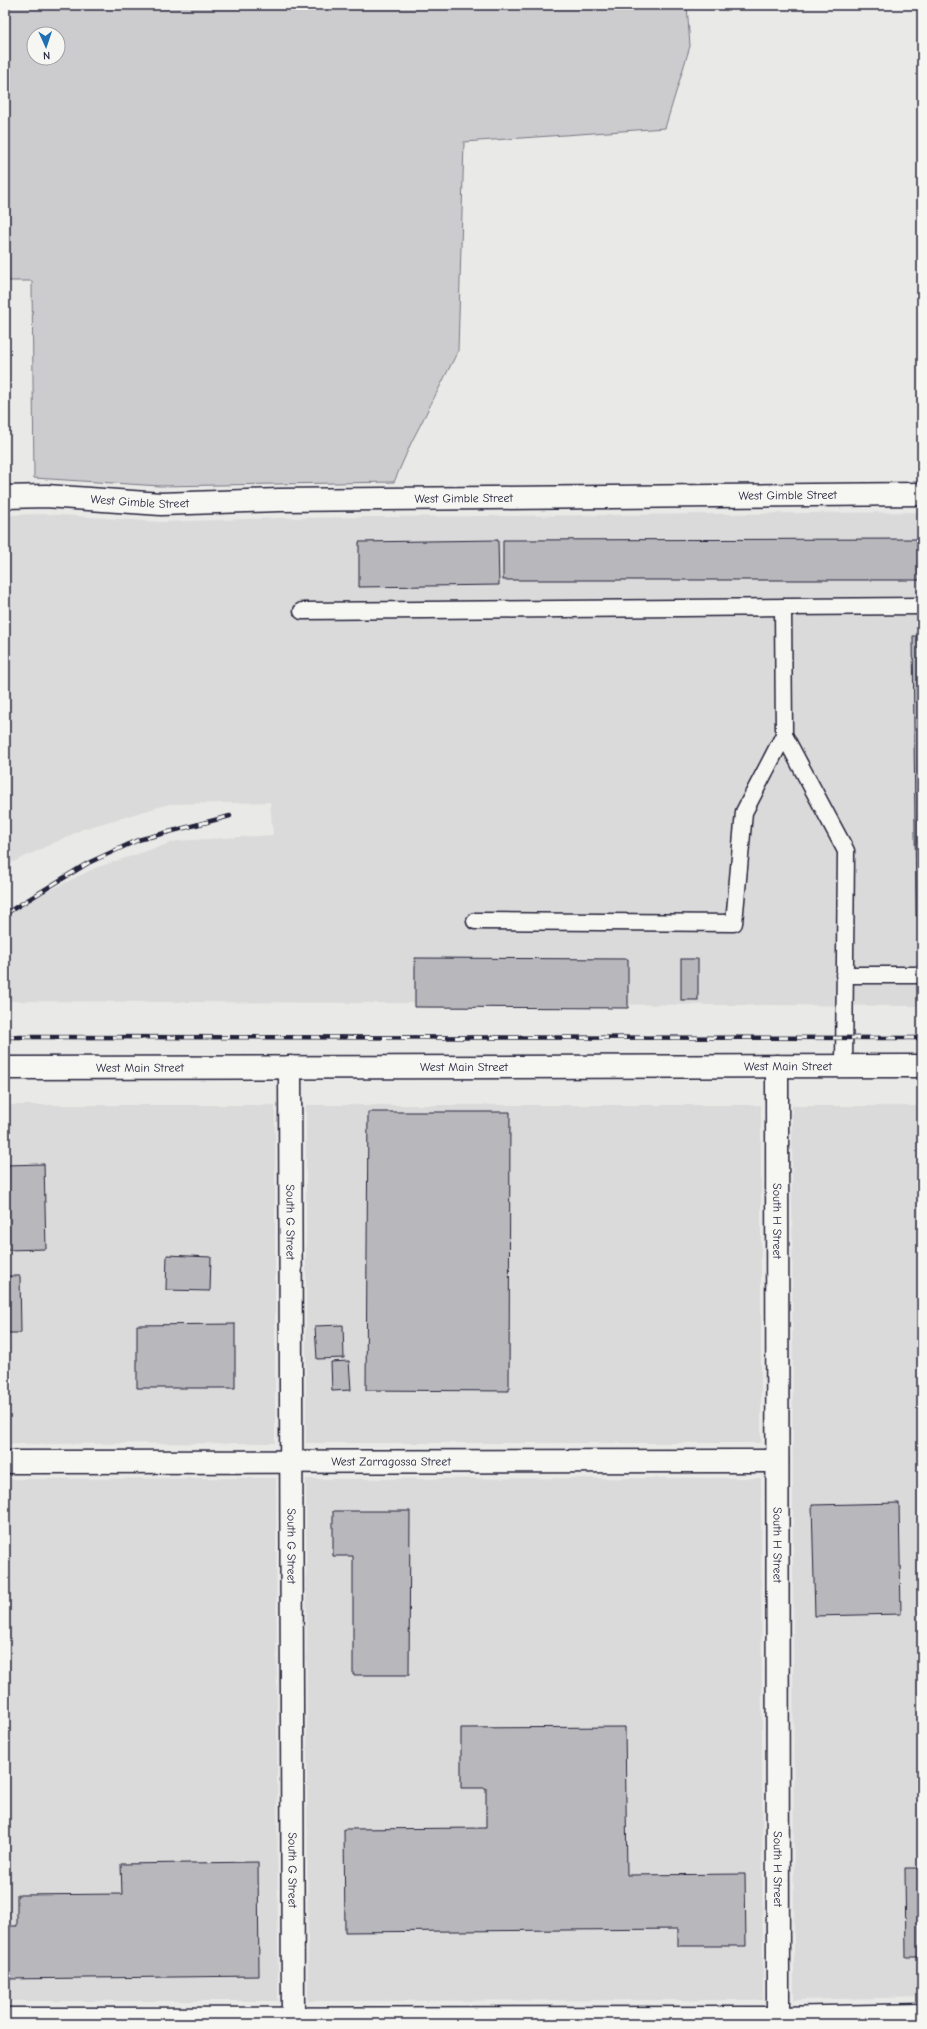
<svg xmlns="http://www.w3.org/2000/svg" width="927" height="2029" viewBox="0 0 927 2029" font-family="'Comic Neue',sans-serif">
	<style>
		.built { fill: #dadada }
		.green { fill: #ccccce; stroke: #777784; fill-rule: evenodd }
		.building { fill: #b8b8bc; stroke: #22223b }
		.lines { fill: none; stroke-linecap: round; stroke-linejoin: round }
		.service-casing { stroke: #22223b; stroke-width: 19 }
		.minor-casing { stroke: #22223b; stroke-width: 25 }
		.tertiary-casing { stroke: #22223b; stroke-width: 25 }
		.secondary-casing { stroke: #22223b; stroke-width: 25 }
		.service { stroke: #f6f6f2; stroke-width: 16 }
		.minor { stroke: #f6f6f2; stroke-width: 22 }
		.tertiary { stroke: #f6f6f2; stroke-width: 22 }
		.secondary { stroke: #f6f6f2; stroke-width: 22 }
		.rail-casing { stroke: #22223b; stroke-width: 4.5 }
		.rail { stroke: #f6f6f2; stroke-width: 3; stroke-dasharray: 9; stroke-linecap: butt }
		.labels { text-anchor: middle; stroke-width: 3; stroke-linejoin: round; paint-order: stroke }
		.street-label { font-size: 12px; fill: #22223b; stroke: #f6f6f2 }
	</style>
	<rect width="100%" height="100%" fill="#e9e9e7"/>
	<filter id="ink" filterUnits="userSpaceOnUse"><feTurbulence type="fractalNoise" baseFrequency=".025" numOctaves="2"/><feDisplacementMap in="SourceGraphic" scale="8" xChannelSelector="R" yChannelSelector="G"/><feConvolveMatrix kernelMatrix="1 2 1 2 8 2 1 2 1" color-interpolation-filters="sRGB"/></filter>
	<g filter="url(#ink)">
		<g class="built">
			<polygon points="922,512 922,1006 5,1001 5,914 10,910 95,868 177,841 273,835 270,802 169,804 83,829 5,866 5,515 46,514 161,522 279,518"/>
			<polygon points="5,1105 275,1105 275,1443 5,1444"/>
			<rect x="306" y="1105" width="455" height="338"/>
			<polygon points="792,1106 922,1106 922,1997 794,2000"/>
			<polygon points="276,1478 278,2001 5,2001 5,1479"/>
			<polygon points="761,1478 763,2000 308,2001 306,1479"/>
		</g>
		<path class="green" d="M5 5H687L690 46 665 128 464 142 458 351 411 443 394 482 160 486 34 478 32 281H5ZM34 34H58V58H34Z"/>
		<g class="building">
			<polygon points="922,539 922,580 503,580 503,540"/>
			<polygon points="498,540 499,585 359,587 359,542"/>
			<polygon points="913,636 922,636 922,916 916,916"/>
			<polygon points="415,958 628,959 628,1008 415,1007"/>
			<rect x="681" y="959" width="17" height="41"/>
			<polygon points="368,1112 510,1112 509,1391 366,1390"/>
			<polygon points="44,1164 46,1249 5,1250 5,1165"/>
			<polygon points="167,1255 211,1257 210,1291 166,1290"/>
			<polygon points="5,1276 20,1276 21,1333 5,1333"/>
			<polygon points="235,1324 235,1388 137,1388 137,1325"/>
			<polygon points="343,1325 344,1358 317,1359 315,1326"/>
			<polygon points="349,1361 351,1390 332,1391 331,1362"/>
			<polygon points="899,1503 901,1614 815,1616 812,1505"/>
			<polygon points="333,1511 410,1511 409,1675 353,1675 353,1556 333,1556"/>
			<polygon points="625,1727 627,1875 745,1874 746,1946 678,1946 678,1929 345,1932 344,1829 486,1828 486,1788 461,1788 461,1728"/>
			<polygon points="258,1862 259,1976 5,1979 5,1926 17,1926 17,1895 122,1894 121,1864"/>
			<polygon points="905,1868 922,1868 922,1957 906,1957"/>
		</g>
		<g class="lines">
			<defs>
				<g id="service">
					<polyline points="783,607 784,735 846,851 844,1066"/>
					<polyline points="302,611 922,606"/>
					<polyline points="475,921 734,923 744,812 784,735"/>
					<polyline points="844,975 922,975"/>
				</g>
				<g id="minor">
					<path id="s1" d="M5 497 46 496 161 504 279 500 922 494"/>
					<path id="s2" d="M777 1066 778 2024"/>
					<path id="s3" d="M290 1067 293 2024"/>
					<path id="s4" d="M5 1462 777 1461"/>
				</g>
				<polyline id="tertiary" points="5,2019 778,2018 922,2015"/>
				<g id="secondary">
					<path id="s5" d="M5 1068 922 1066"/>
				</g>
			</defs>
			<use href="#service" class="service-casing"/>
			<use href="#minor" class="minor-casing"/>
			<use href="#tertiary" class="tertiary-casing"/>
			<use href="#secondary" class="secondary-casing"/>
			<use href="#service" class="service"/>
			<use href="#minor" class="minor"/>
			<use href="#tertiary" class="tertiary"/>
			<use href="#secondary" class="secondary"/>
			<defs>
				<g id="rail">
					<polyline points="5,914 88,863 138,840 230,816"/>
					<polyline points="5,1037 922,1038"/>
				</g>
			</defs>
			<use href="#rail" class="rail-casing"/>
			<use href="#rail" class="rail"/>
		</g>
	</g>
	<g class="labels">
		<g class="street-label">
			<text dy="4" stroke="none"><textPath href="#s1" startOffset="783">West Gimble Street</textPath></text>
			<text dy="4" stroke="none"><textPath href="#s1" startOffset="459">West Gimble Street</textPath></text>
			<text dy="4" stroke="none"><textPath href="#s1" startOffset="135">West Gimble Street</textPath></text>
			<text dy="4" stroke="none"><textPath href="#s5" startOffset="783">West Main Street</textPath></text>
			<text dy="4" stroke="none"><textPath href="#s5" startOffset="135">West Main Street</textPath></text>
			<text dy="4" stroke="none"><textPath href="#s5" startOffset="459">West Main Street</textPath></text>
			<text dy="4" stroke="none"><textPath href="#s2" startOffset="155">South H Street</textPath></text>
			<text dy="4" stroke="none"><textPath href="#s3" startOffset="155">South G Street</textPath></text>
			<text dy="4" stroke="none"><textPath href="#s4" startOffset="386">West Zarragossa Street</textPath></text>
			<text dy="4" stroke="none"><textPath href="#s2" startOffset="479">South H Street</textPath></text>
			<text dy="4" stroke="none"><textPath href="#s3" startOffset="479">South G Street</textPath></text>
			<text dy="4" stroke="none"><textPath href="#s2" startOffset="803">South H Street</textPath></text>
			<text dy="4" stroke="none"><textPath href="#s3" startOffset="803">South G Street</textPath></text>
		</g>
	</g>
	<rect width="927" height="2029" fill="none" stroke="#f6f6f2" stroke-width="20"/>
	<rect x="10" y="10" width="907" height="2009" fill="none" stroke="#22223b" stroke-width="1.5" filter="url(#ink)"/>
	<g transform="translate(46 46) rotate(177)"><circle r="19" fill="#f6f6f2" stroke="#a1a1a9"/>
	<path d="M0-3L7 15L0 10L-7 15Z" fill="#1f6fb2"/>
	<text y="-6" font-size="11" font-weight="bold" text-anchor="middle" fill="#22223b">N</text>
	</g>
</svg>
